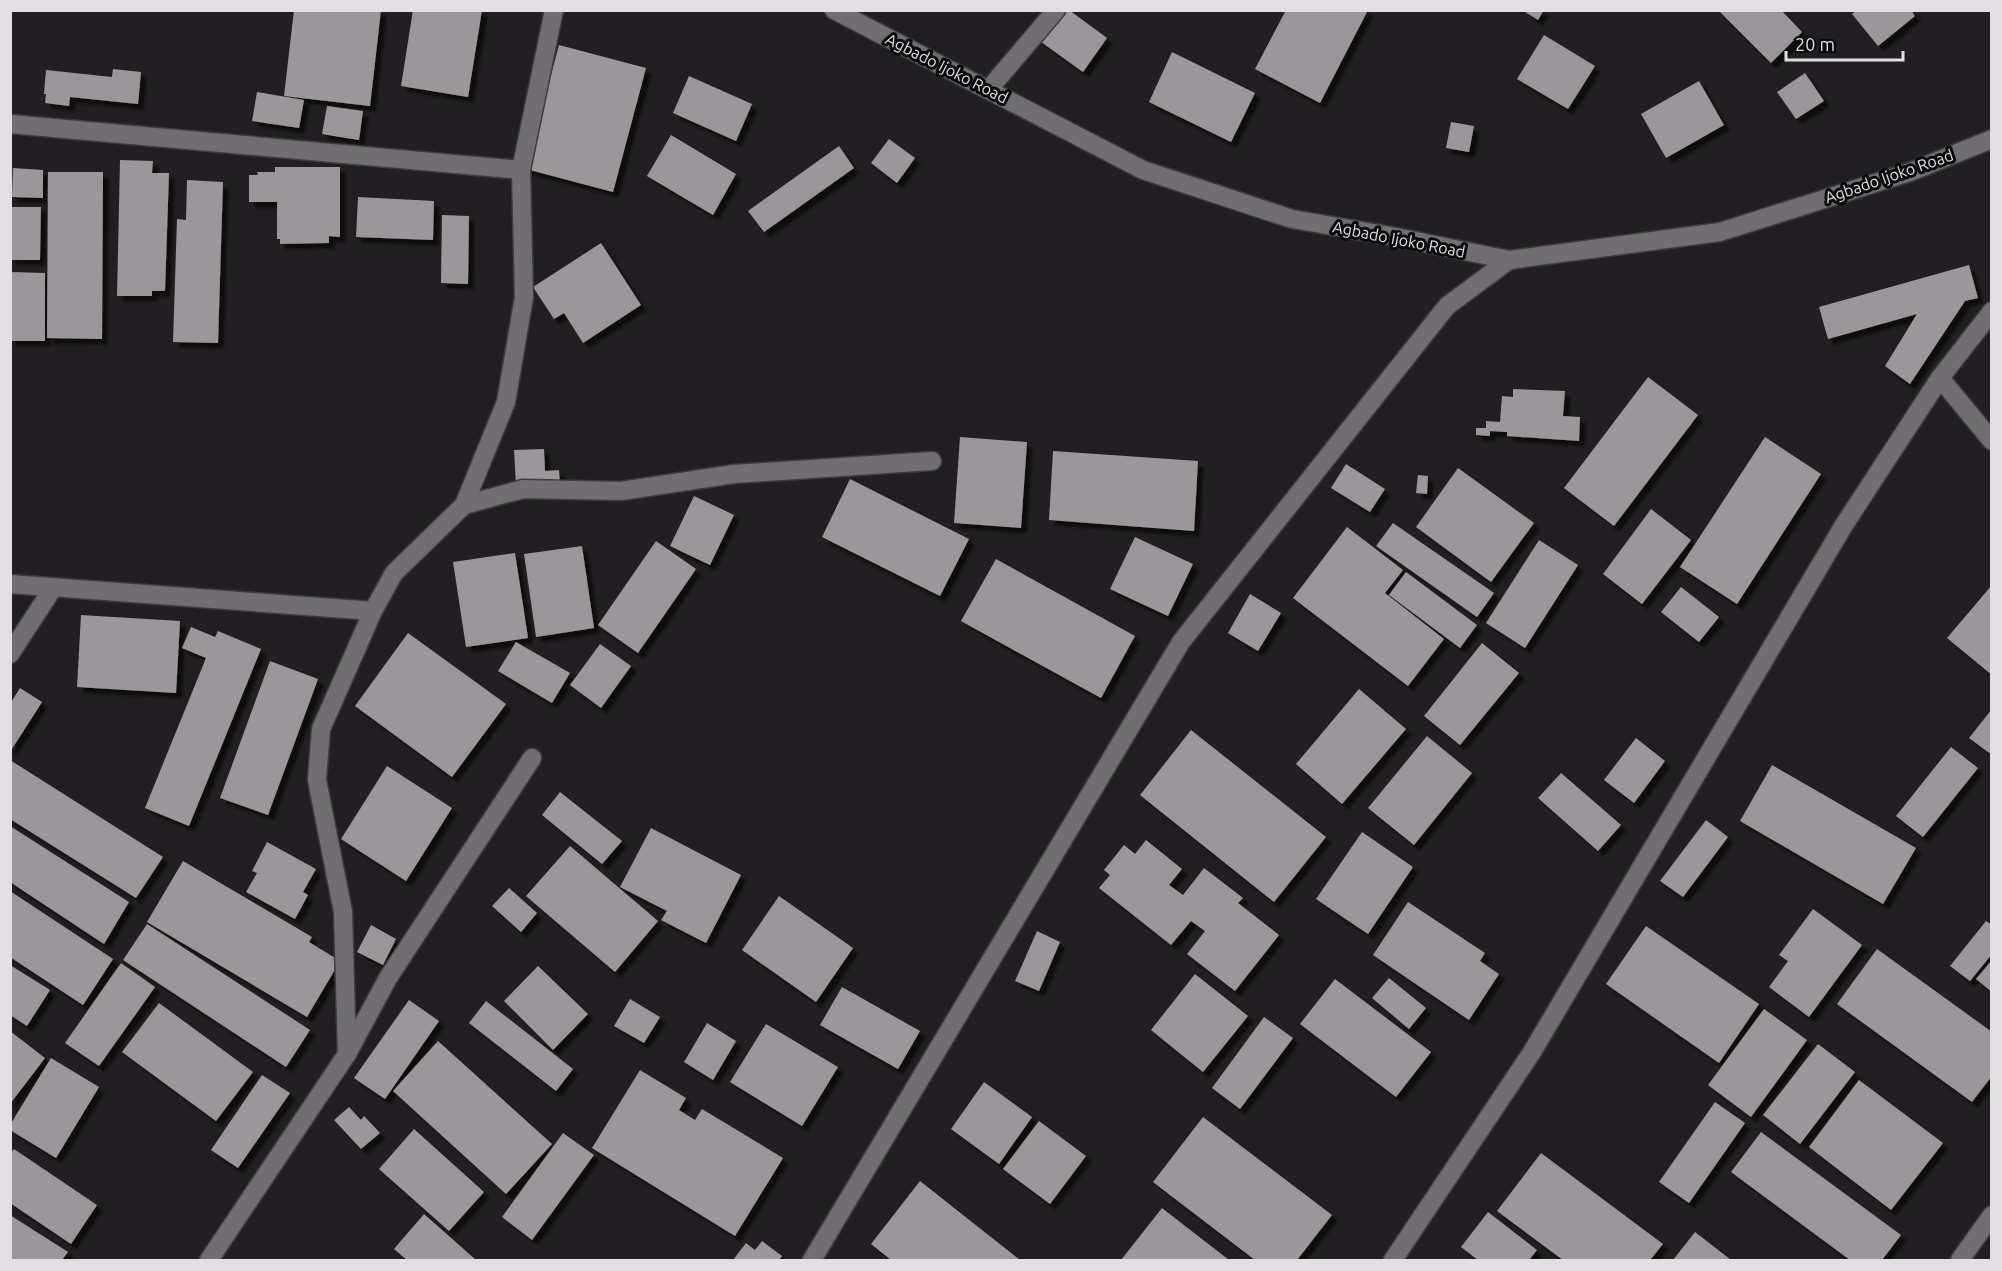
<svg xmlns="http://www.w3.org/2000/svg" width="2002" height="1271" viewBox="0 0 2002 1271" font-family="Ubuntu,sans-serif">
	<style>
		.building { fill: #9a969a; filter: url(#shadow) }
		.lines { fill: none; stroke-linecap: round; stroke-linejoin: round }
		.minor-casing { stroke: #3e3c3e; stroke-width: 21 }
		.minor { stroke: #716e72; stroke-width: 18 }
		.labels { text-anchor: middle; stroke-width: 6; stroke-linejoin: round; paint-order: stroke }
		.street-label { font-size: 16px; fill: #e1dfe1; stroke: #0a090b }
	</style>
	<defs>
		<filter id="shadow"><feDropShadow dx="5.5" dy="5.5" stdDeviation="1.5" flood-color="#0009"/></filter>
	</defs>
	<rect width="100%" height="100%" fill="#221f22"/>
	<g class="building">
		<polygon points="294,10 381,10 370,106 284,96"/>
		<polygon points="413,10 482,10 468,97 401,86"/>
		<polygon points="1058,10 1069,10 1107,38 1083,72 1037,39"/>
		<polygon points="1286,10 1368,10 1320,103 1255,69"/>
		<polygon points="1522,10 1544,10 1538,20"/>
		<polygon points="1718,10 1781,10 1802,32 1771,63"/>
		<polygon points="1857,10 1911,10 1915,16 1878,46 1852,14"/>
		<polygon points="1544,35 1595,66 1568,109 1517,79"/>
		<polygon points="559,45 646,68 613,192 526,169"/>
		<polygon points="1172,52 1255,93 1231,142 1149,102"/>
		<polygon points="113,69 141,72 138,104 70,97 69,106 45,103 46,94 44,94 46,70 112,77"/>
		<polygon points="1805,73 1824,101 1796,119 1777,92"/>
		<polygon points="689,76 752,104 736,141 673,113"/>
		<polygon points="1699,81 1724,125 1666,158 1641,114"/>
		<polygon points="257,92 304,100 299,128 252,121"/>
		<polygon points="327,106 363,111 359,140 322,134"/>
		<polygon points="1451,122 1474,126 1469,152 1446,148"/>
		<polygon points="671,135 736,174 713,215 647,176"/>
		<polygon points="889,139 915,158 897,183 871,163"/>
		<polygon points="839,146 854,168 764,232 748,211"/>
		<polygon points="120,160 153,161 152,173 169,173 165,291 152,291 152,296 117,296"/>
		<polygon points="275,167 340,167 340,237 329,236 329,243 280,244 280,239 277,239 277,202 249,202 249,175 258,175 257,172 275,172"/>
		<polygon points="13,168 43,170 43,198 12,197"/>
		<polygon points="48,172 103,172 102,339 47,338"/>
		<polygon points="187,180 223,182 218,343 173,342 177,219 186,220"/>
		<polygon points="358,197 434,201 433,240 356,237"/>
		<polygon points="10,207 41,207 40,260 10,260"/>
		<polygon points="442,215 469,216 468,284 441,283"/>
		<polygon points="601,243 641,305 583,343 564,313 554,319 533,287"/>
		<polygon points="1969,265 1978,298 1965,301 1910,384 1885,366 1917,314 1828,339 1819,307"/>
		<polygon points="10,272 45,273 45,341 10,341"/>
		<polygon points="1648,377 1698,415 1614,526 1564,488"/>
		<polygon points="1513,389 1565,391 1563,416 1580,417 1579,441 1507,436 1507,432 1490,431 1490,436 1476,435 1476,428 1486,428 1486,421 1500,422 1502,396 1513,397"/>
		<polygon points="960,437 1027,442 1021,528 954,523"/>
		<polygon points="1765,437 1821,474 1737,604 1680,567"/>
		<polygon points="544,449 545,471 559,470 560,484 516,485 514,450"/>
		<polygon points="1053,451 1198,461 1194,531 1049,520"/>
		<polygon points="1346,464 1385,489 1370,512 1331,488"/>
		<polygon points="1458,468 1534,523 1491,582 1416,527"/>
		<polygon points="1418,475 1428,476 1427,494 1416,493"/>
		<polygon points="850,479 969,539 940,596 822,537"/>
		<polygon points="694,496 734,515 710,565 670,546"/>
		<polygon points="1651,509 1691,540 1642,604 1603,574"/>
		<polygon points="1393,523 1494,593 1477,617 1376,546"/>
		<polygon points="1347,527 1403,570 1385,593 1444,639 1408,686 1293,598"/>
		<polygon points="1135,537 1193,564 1168,616 1110,589"/>
		<polygon points="1539,540 1578,565 1525,648 1486,623"/>
		<polygon points="656,541 696,569 638,653 598,625"/>
		<polygon points="582,546 594,628 536,637 524,554"/>
		<polygon points="515,553 528,638 466,647 453,562"/>
		<polygon points="996,559 1135,636 1101,698 961,621"/>
		<polygon points="1406,572 1477,625 1460,648 1389,595"/>
		<polygon points="1992,585 1992,675 1947,638"/>
		<polygon points="1681,587 1719,617 1699,642 1661,612"/>
		<polygon points="1250,594 1281,613 1258,651 1228,633"/>
		<polygon points="81,615 180,621 176,693 77,687"/>
		<polygon points="191,627 215,637 218,631 261,649 189,826 145,808 206,658 182,648"/>
		<polygon points="408,633 506,704 452,777 355,706"/>
		<polygon points="516,642 570,673 552,703 498,671"/>
		<polygon points="1482,643 1519,673 1460,745 1424,716"/>
		<polygon points="600,644 631,666 601,708 570,685"/>
		<polygon points="270,661 318,679 268,815 220,798"/>
		<polygon points="20,688 42,702 10,752 10,704"/>
		<polygon points="1359,689 1406,729 1342,804 1296,764"/>
		<polygon points="1992,709 1992,755 1969,738"/>
		<polygon points="1191,730 1326,837 1274,902 1140,795"/>
		<polygon points="1427,736 1472,773 1414,845 1368,808"/>
		<polygon points="1636,738 1665,761 1634,803 1604,780"/>
		<polygon points="1951,747 1978,768 1923,837 1896,816"/>
		<polygon points="10,760 163,857 136,898 10,819"/>
		<polygon points="1772,765 1916,848 1883,904 1740,821"/>
		<polygon points="387,766 452,808 406,881 341,839"/>
		<polygon points="1561,773 1621,825 1598,851 1538,798"/>
		<polygon points="560,792 622,841 602,864 542,815"/>
		<polygon points="1706,820 1728,837 1683,897 1660,881"/>
		<polygon points="10,826 129,902 104,944 10,882"/>
		<polygon points="651,828 741,875 706,943 661,920 667,911 620,887"/>
		<polygon points="1362,832 1413,867 1368,934 1316,899"/>
		<polygon points="1146,840 1182,869 1169,885 1183,895 1204,868 1243,898 1238,903 1279,935 1235,991 1187,954 1205,931 1191,921 1171,945 1099,888 1110,875 1104,870 1124,845 1135,854"/>
		<polygon points="267,842 316,869 303,892 308,895 295,919 246,892 257,873 252,871"/>
		<polygon points="570,846 658,921 615,972 526,896"/>
		<polygon points="183,861 312,937 309,942 340,961 307,1017 147,922"/>
		<polygon points="509,888 537,913 521,932 492,906"/>
		<polygon points="10,891 113,959 83,1005 10,957"/>
		<polygon points="779,896 853,948 816,1002 742,950"/>
		<polygon points="1408,902 1485,953 1480,961 1499,974 1469,1020 1373,955"/>
		<polygon points="1813,909 1862,945 1809,1017 1769,987 1788,961 1779,955"/>
		<polygon points="1986,921 1992,925 1992,954 1970,981 1950,966"/>
		<polygon points="147,924 310,1030 286,1067 123,960"/>
		<polygon points="371,925 396,939 383,965 357,952"/>
		<polygon points="1646,926 1759,1004 1719,1063 1606,984"/>
		<polygon points="1037,931 1060,942 1039,991 1015,981"/>
		<polygon points="1877,949 1992,1032 1992,1076 1972,1102 1837,1004"/>
		<polygon points="1992,960 1992,992 1976,979"/>
		<polygon points="121,963 155,987 99,1066 65,1043"/>
		<polygon points="10,965 50,990 27,1026 10,1015"/>
		<polygon points="538,966 588,1014 553,1050 504,1001"/>
		<polygon points="1195,974 1248,1016 1203,1072 1151,1030"/>
		<polygon points="1389,978 1426,1008 1409,1029 1372,998"/>
		<polygon points="1335,979 1431,1052 1396,1097 1300,1024"/>
		<polygon points="842,987 920,1031 898,1069 820,1025"/>
		<polygon points="630,999 660,1017 644,1043 614,1026"/>
		<polygon points="409,1000 439,1021 385,1099 354,1078"/>
		<polygon points="486,1001 573,1069 556,1091 469,1023"/>
		<polygon points="159,1003 253,1072 216,1121 122,1052"/>
		<polygon points="1764,1009 1807,1040 1751,1117 1708,1085"/>
		<polygon points="1264,1017 1293,1038 1240,1109 1212,1088"/>
		<polygon points="707,1023 736,1041 713,1080 684,1062"/>
		<polygon points="766,1024 838,1067 802,1126 730,1082"/>
		<polygon points="10,1031 45,1058 10,1104"/>
		<polygon points="438,1041 552,1144 506,1194 393,1091"/>
		<polygon points="1818,1044 1855,1072 1800,1144 1763,1115"/>
		<polygon points="51,1058 99,1087 56,1158 10,1130 10,1125"/>
		<polygon points="640,1070 686,1098 679,1110 695,1120 702,1109 783,1158 735,1236 592,1148"/>
		<polygon points="262,1075 290,1093 238,1168 211,1150"/>
		<polygon points="1859,1080 1943,1143 1891,1210 1809,1147"/>
		<polygon points="984,1082 1032,1117 999,1164 951,1129"/>
		<polygon points="1715,1102 1745,1123 1689,1203 1659,1182"/>
		<polygon points="349,1107 361,1120 364,1116 380,1133 361,1149 334,1120"/>
		<polygon points="1203,1117 1332,1215 1297,1260 1255,1260 1153,1182"/>
		<polygon points="1039,1121 1086,1156 1050,1204 1003,1169"/>
		<polygon points="414,1129 484,1192 449,1231 379,1169"/>
		<polygon points="1761,1132 1901,1235 1882,1260 1850,1260 1731,1172"/>
		<polygon points="563,1133 594,1155 532,1240 502,1217"/>
		<polygon points="14,1149 97,1205 71,1244 10,1203 10,1154"/>
		<polygon points="1541,1153 1663,1244 1650,1260 1563,1260 1497,1211"/>
		<polygon points="920,1181 1020,1260 891,1260 871,1244"/>
		<polygon points="1162,1208 1229,1260 1121,1260"/>
		<polygon points="1488,1212 1537,1250 1529,1260 1478,1260 1461,1247"/>
		<polygon points="424,1214 476,1260 407,1260 394,1249"/>
		<polygon points="10,1215 68,1252 62,1260 10,1260"/>
		<polygon points="1695,1232 1731,1260 1673,1260"/>
		<polygon points="762,1241 782,1256 779,1260 733,1260 746,1243 755,1250"/>
	</g>
	<g class="lines">
		<defs>
			<g id="minor">
				<polyline points="834,10 1143,170 1292,219 1391,236 1509,260 1720,232 1910,172 1992,139"/>
				<polyline points="989,89 1056,10"/>
				<polyline points="10,124 521,170"/>
				<polyline points="1940,378 1992,441"/>
				<polyline points="464,505 523,489 621,491 734,474 932,461"/>
				<polyline points="10,584 373,611"/>
				<polyline points="10,654 53,588"/>
				<polyline points="347,1054 388,978 532,758"/>
				<polyline points="209,1260 347,1054 343,912 317,780 321,729 373,611 394,573 464,505 506,402 524,297 521,170 554,10"/>
				<polyline points="812,1260 1181,642 1447,306 1509,260"/>
				<polyline points="1393,1260 1532,1052 1844,525 1940,378 1992,311"/>
				<polyline points="1960,1260 1992,1215"/>
			</g>
		</defs>
		<use href="#minor" class="minor-casing"/>
		<use href="#minor" class="minor"/>
	</g>
	<g class="labels">
		<g class="street-label">
			<text transform="translate(947 68) rotate(27)" y="6">Agbado Ijoko Road</text>
			<text transform="translate(1889 176) rotate(-19)" y="6">Agbado Ijoko Road</text>
			<text transform="translate(1399 239) rotate(11)" y="6">Agbado Ijoko Road</text>
		</g>
	</g>
	<rect width="2002" height="1271" fill="none" stroke="#e1dfe1" stroke-width="24"/>
	<path d="M1786 51v9h117v-9" fill="none" stroke="#e1dfe1" stroke-width="3"/>
	<text x="1795" y="51" font-size="18" fill="#e1dfe1" stroke="#0a090b" stroke-width="4.5" paint-order="stroke">20 m</text>
</svg>
